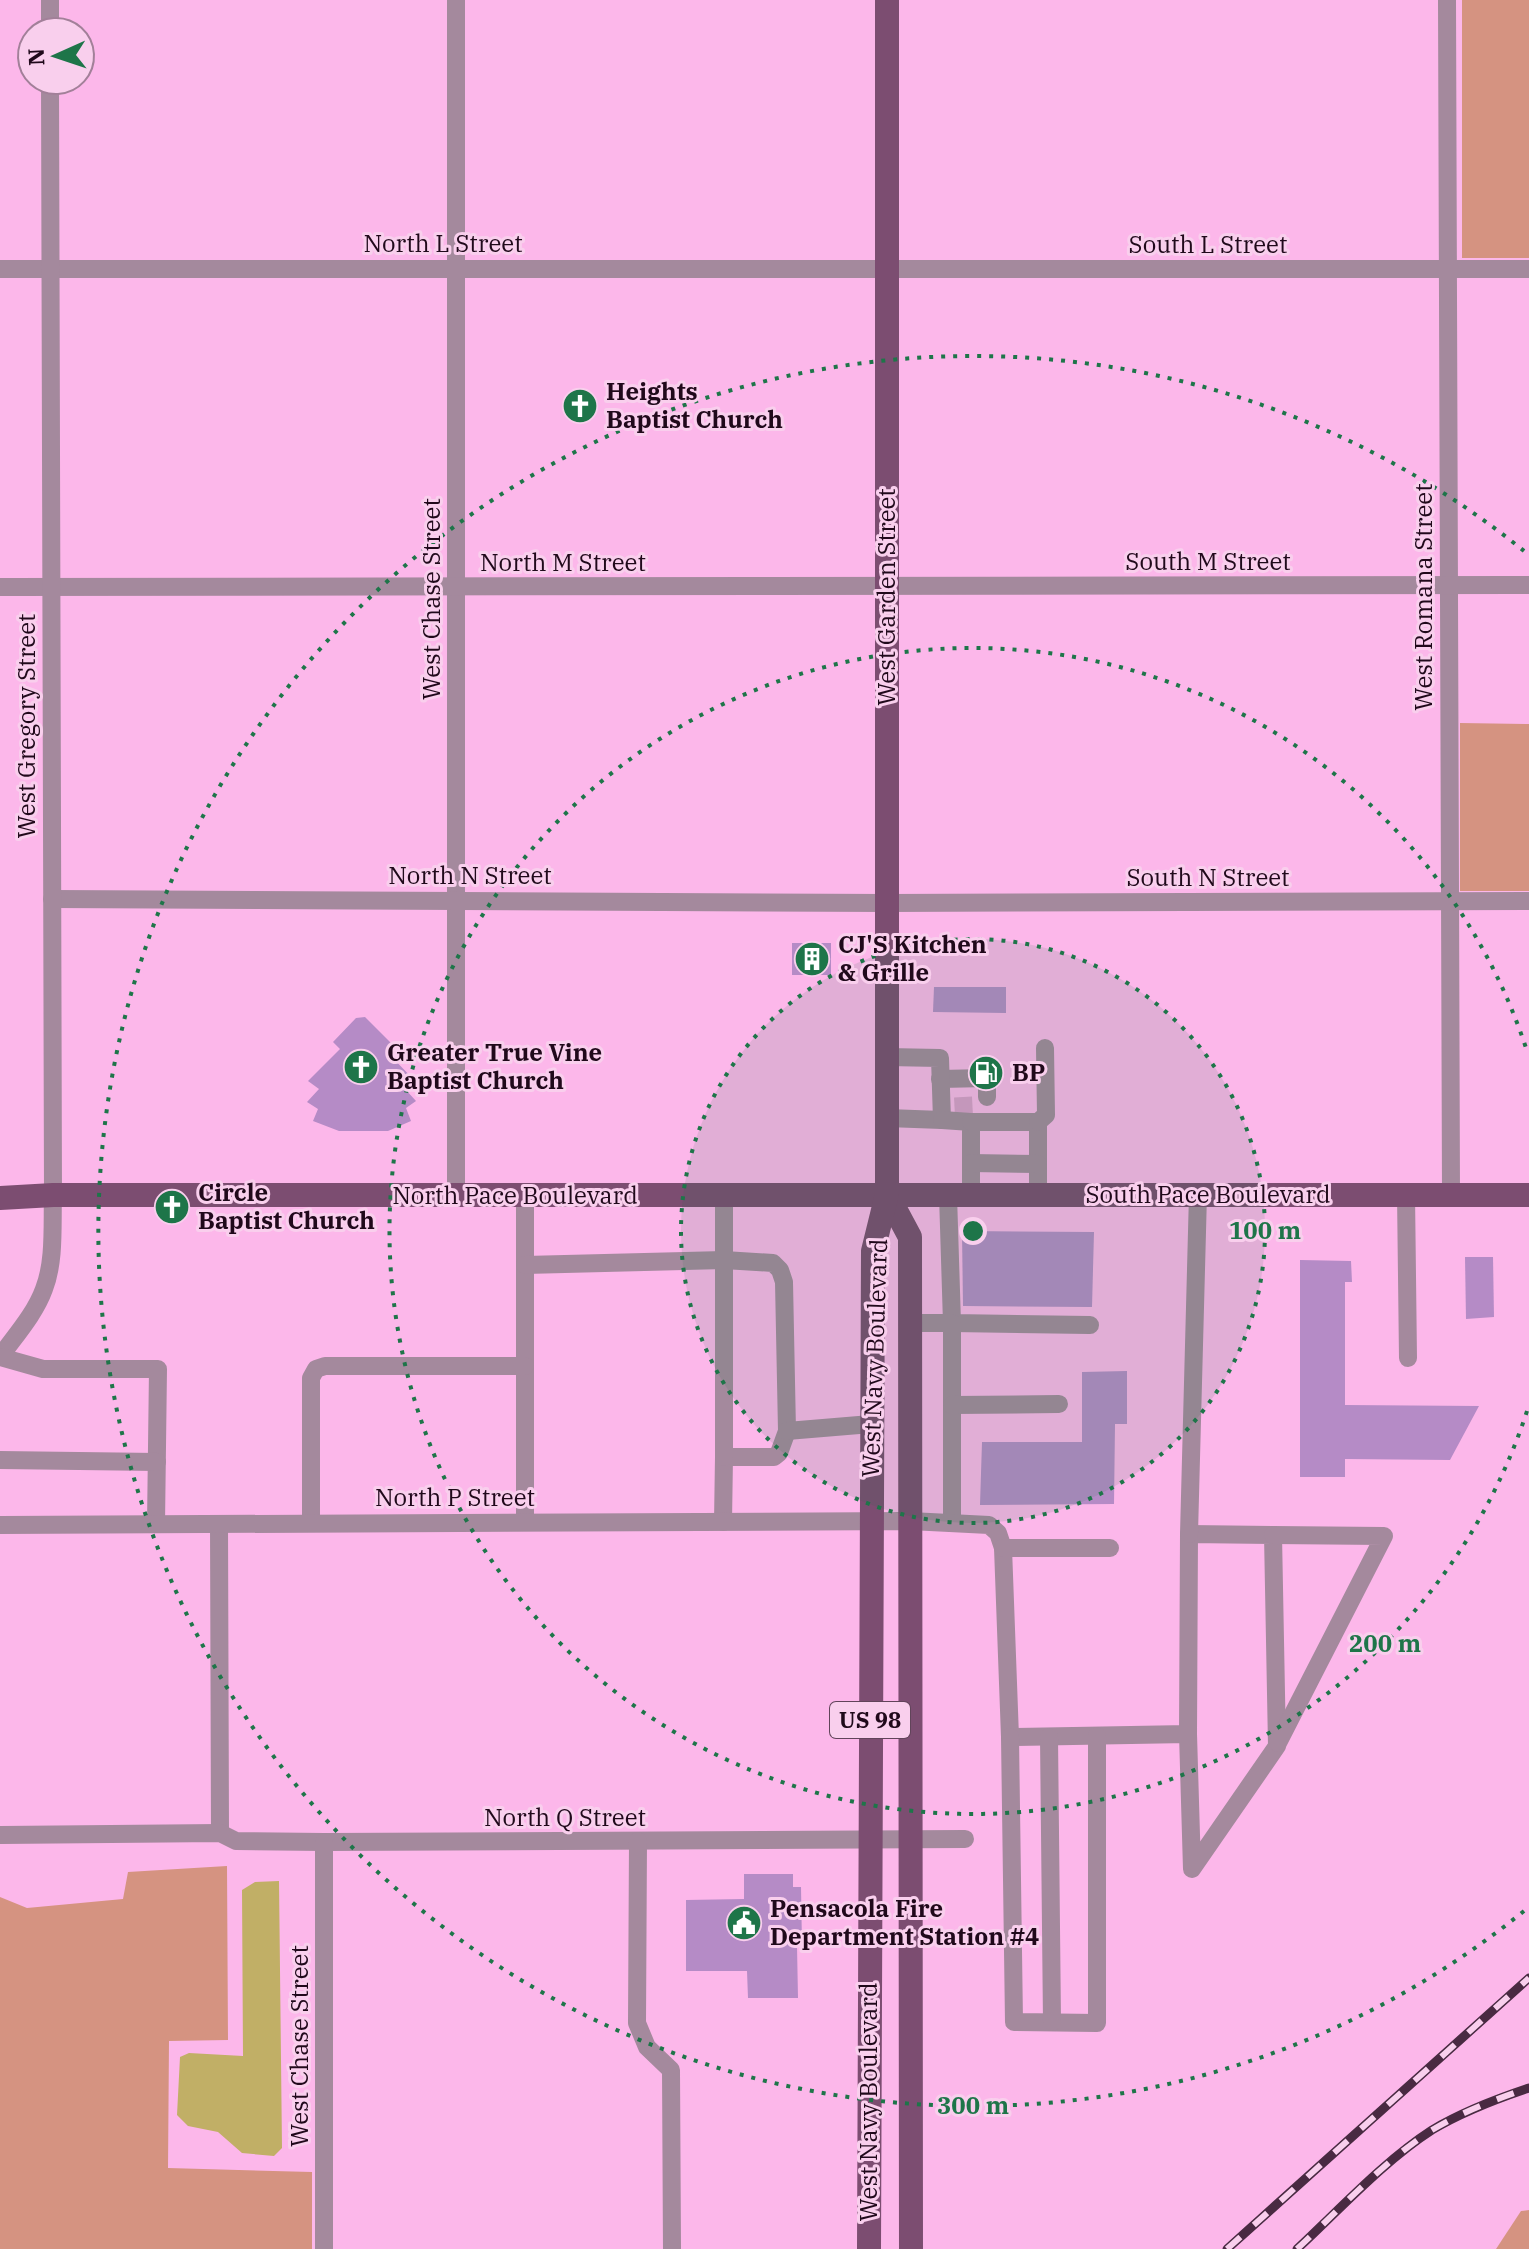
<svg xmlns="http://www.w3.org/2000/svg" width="1529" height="2249" viewBox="0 0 1529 2249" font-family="'IBM Plex Serif',serif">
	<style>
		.green { fill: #d59381 }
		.water { fill: #c1af66 }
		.building { fill: #b58bc6 }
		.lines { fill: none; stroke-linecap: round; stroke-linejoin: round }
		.minor-tunnel { stroke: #db9dcb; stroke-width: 18; stroke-dasharray: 18 9; stroke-linecap: butt }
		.minor { stroke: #a4899d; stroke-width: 18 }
		.major { stroke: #7c4d71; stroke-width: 24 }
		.rail-casing { stroke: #492a42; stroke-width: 9 }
		.rail { stroke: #f9cfed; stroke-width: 6; stroke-dasharray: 18; stroke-linecap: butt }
		.ring { fill: none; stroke: #1e7549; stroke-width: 4; stroke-dasharray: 4 8 }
		.labels { text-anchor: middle; stroke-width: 6; stroke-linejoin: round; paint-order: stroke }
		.shield { fill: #f9cfed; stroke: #61445a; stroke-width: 2 }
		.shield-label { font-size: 22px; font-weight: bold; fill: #20091b }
		.street-label { font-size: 24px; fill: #20091b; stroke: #f9cfed }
		.poi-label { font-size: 24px; font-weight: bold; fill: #20091b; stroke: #f9cfed; text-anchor: start }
		.centre { fill: #1e7549; stroke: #f9cfed; stroke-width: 4 }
		.ring-label { font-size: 24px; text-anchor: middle; font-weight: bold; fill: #1e7549; stroke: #f9cfed; stroke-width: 6; stroke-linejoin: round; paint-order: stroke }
	</style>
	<rect width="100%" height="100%" fill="#fcb7ea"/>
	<g class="green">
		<rect x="1462" y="0" width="67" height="258"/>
		<polygon points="1460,723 1529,724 1529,891 1460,891"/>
		<polygon points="227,1866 228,2040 169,2041 168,2168 312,2172 312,2249 0,2249 0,1897 27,1908 123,1899 128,1872"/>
		<polygon points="1529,2210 1529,2249 1496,2249 1521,2211"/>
	</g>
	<polygon class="water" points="279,1881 282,2148 274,2156 242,2153 218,2132 188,2126 177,2115 180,2057 189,2053 243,2056 242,1890 255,1882"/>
	<g class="building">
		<rect x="792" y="943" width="39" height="32"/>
		<polygon points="934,987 1006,987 1006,1013 933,1012"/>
		<polygon points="365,1017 394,1046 388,1053 414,1080 405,1089 416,1101 406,1108 411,1121 388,1131 339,1131 313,1121 318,1109 307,1102 319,1089 308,1081 340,1049 333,1042 356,1018"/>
		<polygon points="962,1231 1094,1232 1092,1307 963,1306"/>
		<polygon points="1465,1257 1493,1257 1494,1317 1466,1319"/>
		<polygon points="1300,1260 1351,1261 1352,1282 1345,1282 1345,1405 1479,1406 1450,1460 1345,1459 1345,1477 1300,1477"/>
		<polygon points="1127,1371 1127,1424 1115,1424 1114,1504 980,1505 982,1442 1082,1442 1082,1372"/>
		<polygon points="744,1874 793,1874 793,1887 801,1887 802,1946 797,1946 798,1998 748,1998 747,1971 686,1971 686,1900 744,1899"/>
	</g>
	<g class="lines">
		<polyline class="minor-tunnel" points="963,1097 964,1116"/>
		<g class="minor">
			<polyline points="50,0 50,32"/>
			<polyline points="456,0 456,1197"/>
			<polyline points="1447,0 1451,1194"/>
			<polyline points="0,269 1529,269"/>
			<polyline points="0,587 1529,585"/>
			<polyline points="52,899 887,903 1529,901"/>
			<polyline points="940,1079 987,1078 987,1097"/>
			<polyline points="887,1118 942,1120 940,1058 887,1057"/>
			<polyline points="942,1120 971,1122 971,1195"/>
			<polyline points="971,1122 1038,1122 1038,1195"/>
			<polyline points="1038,1122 1046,1115 1045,1048"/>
			<polyline points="971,1163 1038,1164"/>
			<polyline points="1406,1194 1408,1358"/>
			<polyline points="948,1195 952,1323 1090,1325"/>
			<polyline points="525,1197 525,1521"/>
			<polyline points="525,1265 724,1260 773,1263 780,1270 784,1282 787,1431 779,1453 774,1457 724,1457 723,1522"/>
			<polyline points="910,1323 952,1323 952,1522"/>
			<path d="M0 1357C15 1336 35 1314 44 1289 55 1261 52 1225 53 1195L50 80"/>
			<polyline points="0,1357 43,1369 158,1369 156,1524"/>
			<polyline points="952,1405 1059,1404"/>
			<polyline points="787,1431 871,1424"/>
			<polyline points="724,1457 724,1195"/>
			<polyline points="0,1460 157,1462"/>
			<polyline points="311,1523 311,1378 316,1369 325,1366 525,1366"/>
			<polyline points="219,1524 220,1833"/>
			<polyline points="0,1525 910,1521 989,1525 998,1533 1003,1548 1010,1737 1188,1734 1192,1869 1277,1746 1273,1535 1189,1534 1188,1734"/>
			<polyline points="1189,1534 1198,1194"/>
			<polyline points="1273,1535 1384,1536 1278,1743"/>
			<polyline points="1003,1548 1110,1548"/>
			<polyline points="1010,1737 1014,2022 1097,2023 1097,1736"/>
			<polyline points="1049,1737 1052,2022"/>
			<polyline points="1,1835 220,1833 236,1841 324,1842 965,1839"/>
			<polyline points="638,1841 637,2023 647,2047 671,2070 672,2249"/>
			<polyline points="324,2249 324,1842"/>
		</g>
		<g class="major">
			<polyline points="887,1194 910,1237 911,2249"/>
			<polyline points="0,1198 53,1195 1529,1195"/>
			<polyline points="869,2249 873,1251 887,1194 887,0"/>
		</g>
		<defs>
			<g id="rail">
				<polyline points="1227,2249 1529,1978"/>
				<path d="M1297 2249C1339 2210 1384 2161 1432 2130 1462 2112 1496 2099 1529 2088"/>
			</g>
		</defs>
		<use href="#rail" class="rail-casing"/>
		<use href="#rail" class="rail"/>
	</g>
	<circle cx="973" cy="1231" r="292" fill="#1e7549" fill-opacity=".12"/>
	<g class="ring">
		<circle cx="973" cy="1231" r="292"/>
		<path d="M1527 1411A583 583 0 1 1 1527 1051"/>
		<path d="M1524 1911A875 875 0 1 1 1524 551"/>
	</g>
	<defs>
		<symbol id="church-disc" viewBox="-11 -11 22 22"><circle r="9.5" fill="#1e7549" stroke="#f9cfed"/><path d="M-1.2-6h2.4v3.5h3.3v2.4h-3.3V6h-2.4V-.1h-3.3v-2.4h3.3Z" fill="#fff"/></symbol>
		<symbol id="building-disc" viewBox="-11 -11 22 22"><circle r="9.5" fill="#1e7549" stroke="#f9cfed"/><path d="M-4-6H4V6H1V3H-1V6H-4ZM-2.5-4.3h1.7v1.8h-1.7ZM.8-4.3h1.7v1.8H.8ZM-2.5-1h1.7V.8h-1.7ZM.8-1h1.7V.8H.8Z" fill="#fff"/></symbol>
		<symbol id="fuel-disc" viewBox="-11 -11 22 22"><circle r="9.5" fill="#1e7549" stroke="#f9cfed"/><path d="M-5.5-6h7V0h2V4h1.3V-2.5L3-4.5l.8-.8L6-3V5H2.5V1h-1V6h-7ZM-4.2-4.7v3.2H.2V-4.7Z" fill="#fff"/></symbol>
		<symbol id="civic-disc" viewBox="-11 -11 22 22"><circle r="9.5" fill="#1e7549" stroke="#f9cfed"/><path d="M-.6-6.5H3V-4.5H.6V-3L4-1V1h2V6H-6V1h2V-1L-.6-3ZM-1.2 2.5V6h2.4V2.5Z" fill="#fff"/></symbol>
	</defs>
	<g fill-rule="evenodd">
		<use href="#church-disc" x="560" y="386" width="40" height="40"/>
		<use href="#building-disc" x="792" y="939" width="40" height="40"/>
		<use href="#church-disc" x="341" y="1047" width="40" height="40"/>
		<use href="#fuel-disc" x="966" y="1053" width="40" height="40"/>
		<use href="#church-disc" x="152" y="1187" width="40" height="40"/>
		<use href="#civic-disc" x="724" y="1903" width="40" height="40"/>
	</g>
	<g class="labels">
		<rect class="shield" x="830" y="1702" width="80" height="36" rx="6"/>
		<g class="shield-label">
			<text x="870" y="1728">US 98</text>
		</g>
		<g class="street-label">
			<text x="443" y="252">North L Street</text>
			<text x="1208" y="253">South L Street</text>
			<text x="1208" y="570">South M Street</text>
			<text x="563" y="571">North M Street</text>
			<text transform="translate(887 597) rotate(-90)" y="8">West Garden Street</text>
			<text transform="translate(1424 597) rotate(-90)" y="8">West Romana Street</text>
			<text transform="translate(432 599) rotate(-90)" y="8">West Chase Street</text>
			<text transform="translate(27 726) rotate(-90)" y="8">West Gregory Street</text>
			<text x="470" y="884">North N Street</text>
			<text x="1208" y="886">South N Street</text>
			<text x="1208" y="1203">South Pace Boulevard</text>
			<text x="515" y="1204">North Pace Boulevard</text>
			<text transform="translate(875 1358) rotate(-88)" y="8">West Navy Boulevard</text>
			<text x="455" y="1506">North P Street</text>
			<text x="565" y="1826">North Q Street</text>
			<text transform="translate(300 2046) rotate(-90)" y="8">West Chase Street</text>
			<text transform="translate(869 2102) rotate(-90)" y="8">West Navy Boulevard</text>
		</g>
		<g class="poi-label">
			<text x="606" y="400">Heights<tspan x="606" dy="28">Baptist Church</tspan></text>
			<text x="838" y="953">CJ'S Kitchen<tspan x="838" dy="28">&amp; Grille</tspan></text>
			<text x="387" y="1061">Greater True Vine<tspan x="387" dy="28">Baptist Church</tspan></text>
			<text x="1012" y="1081">BP</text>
			<text x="198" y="1201">Circle<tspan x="198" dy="28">Baptist Church</tspan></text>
			<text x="770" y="1917">Pensacola Fire<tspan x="770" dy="28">Department Station #4</tspan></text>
		</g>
	</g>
	<circle cx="973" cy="1231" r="12" class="centre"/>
	<g class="ring-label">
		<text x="1265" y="1239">100 m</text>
		<text x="1385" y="1652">200 m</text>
		<text x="973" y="2114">300 m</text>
	</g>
	<g transform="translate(56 56) rotate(267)"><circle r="38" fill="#f9cfed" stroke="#a28099" stroke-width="2"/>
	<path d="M0-6L14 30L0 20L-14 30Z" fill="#1e7549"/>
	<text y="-12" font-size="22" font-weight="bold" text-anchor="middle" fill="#20091b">N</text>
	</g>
</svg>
